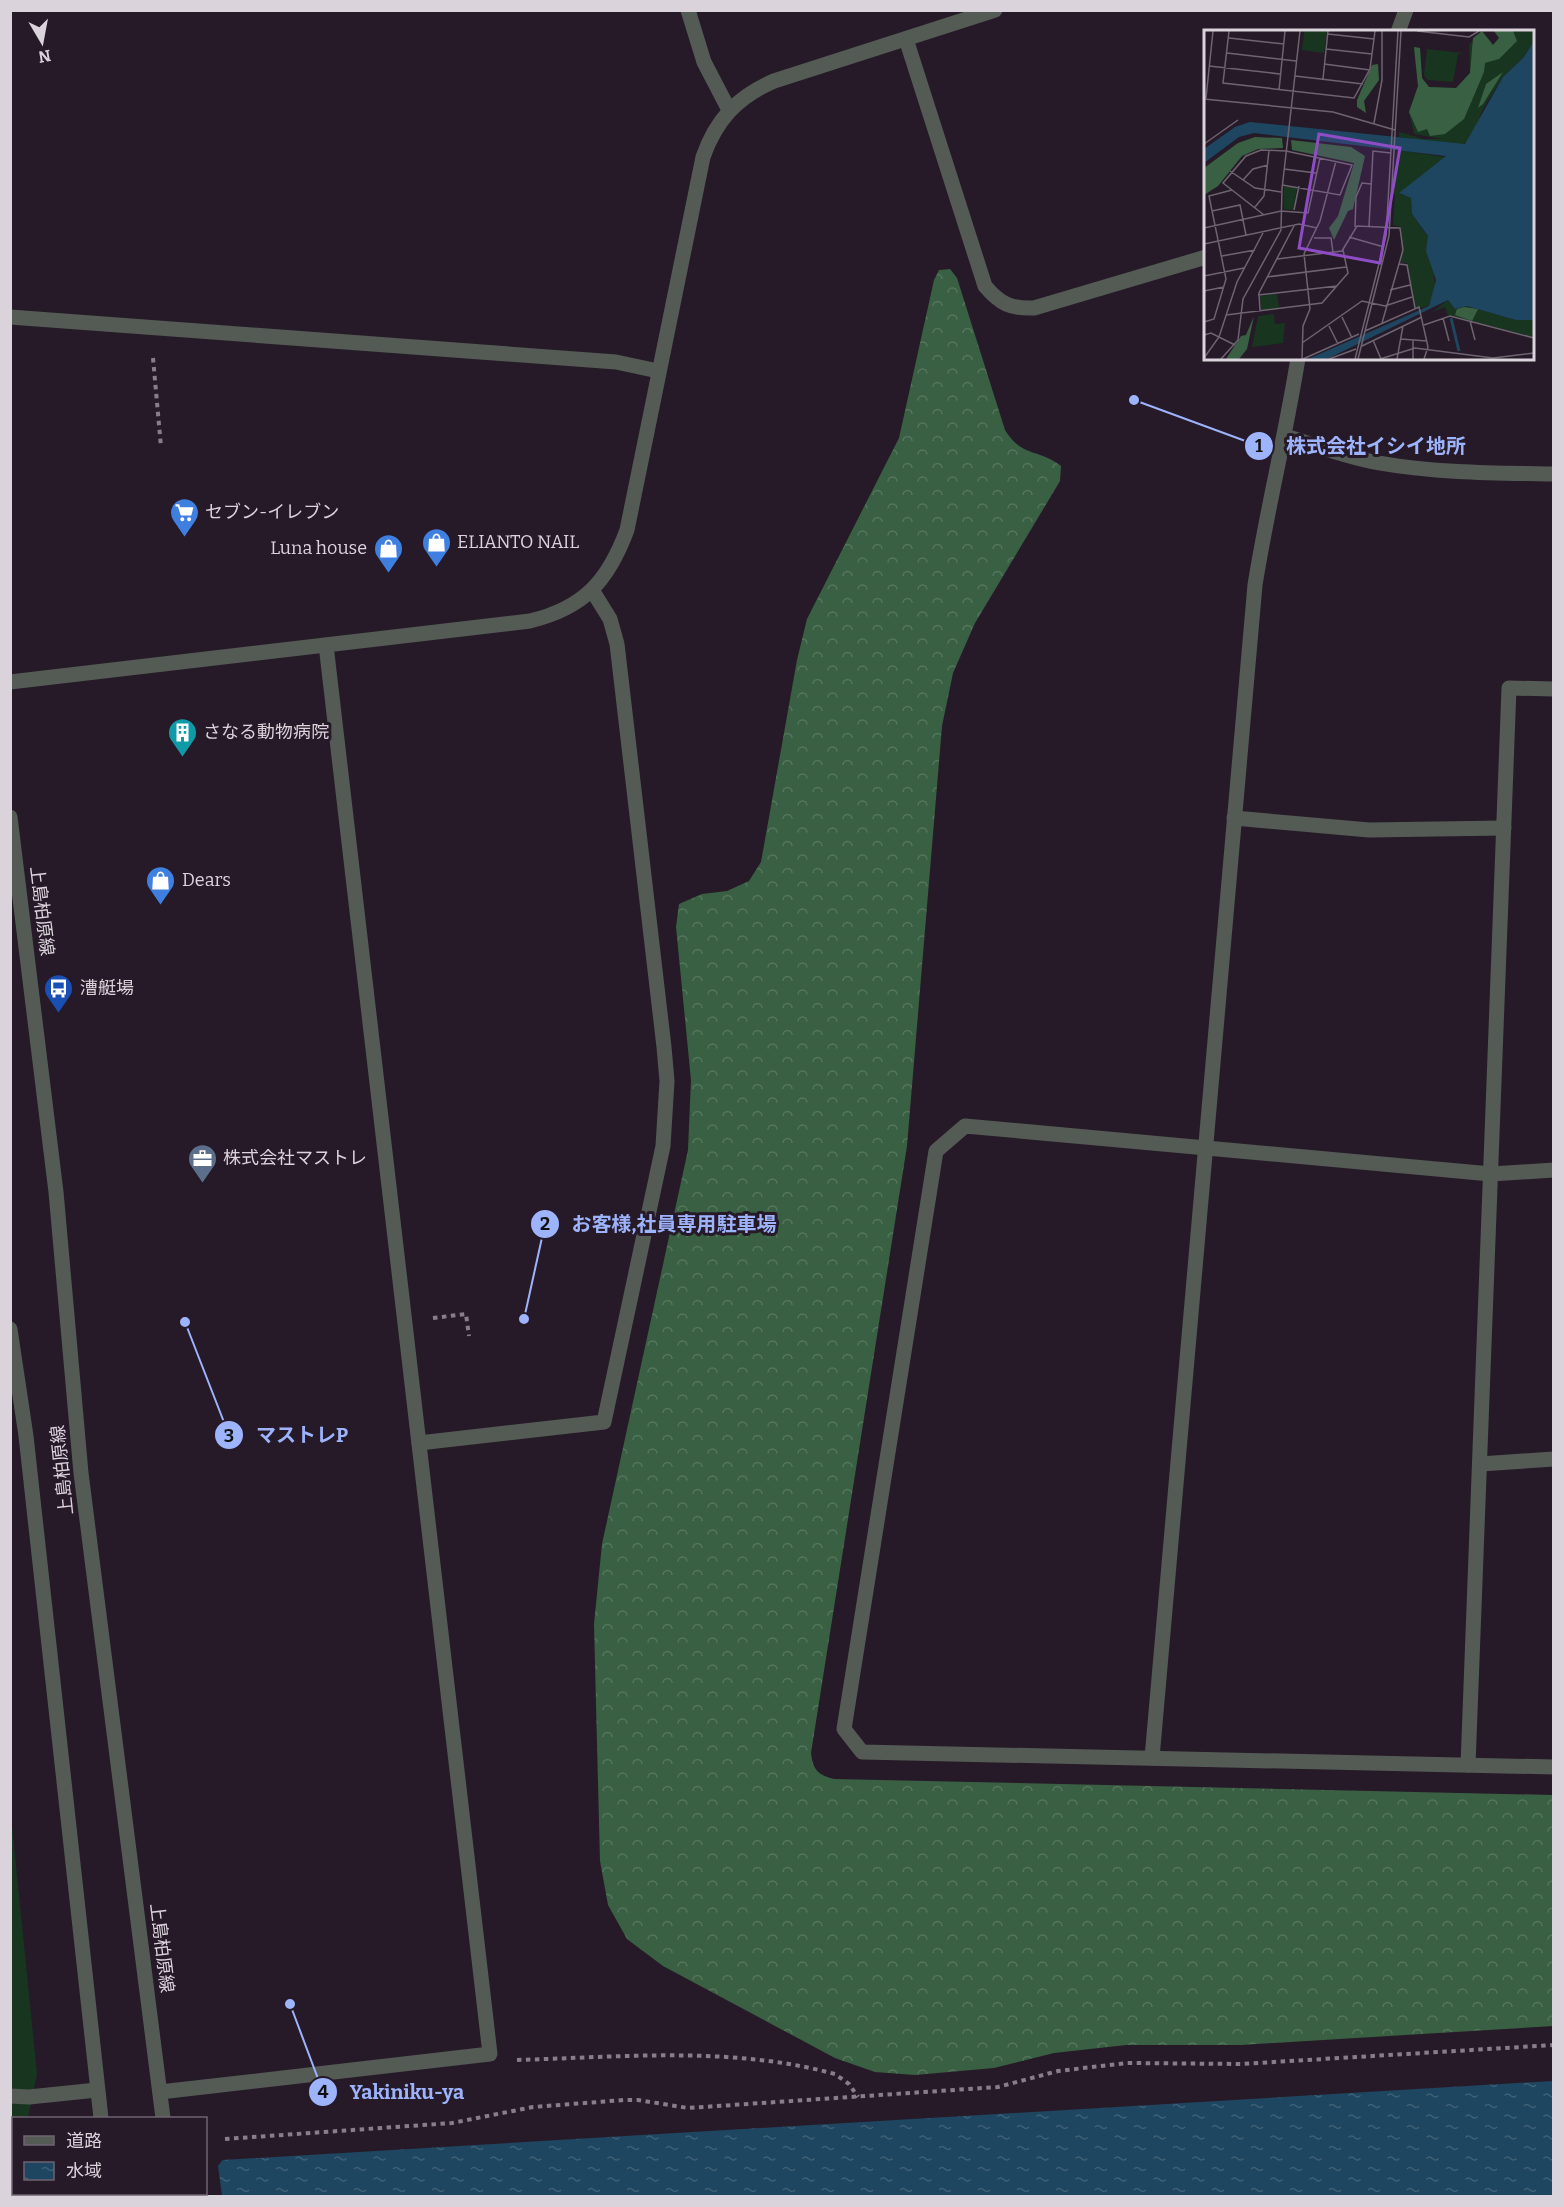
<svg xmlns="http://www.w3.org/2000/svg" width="1564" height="2207" viewBox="0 0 1564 2207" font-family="Bitter,'Noto Sans JP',serif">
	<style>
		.forest { fill: url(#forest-crowns) }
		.pitch { fill: #18351f }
		.water { fill: url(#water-ripples) }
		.pier { fill: #261a28 }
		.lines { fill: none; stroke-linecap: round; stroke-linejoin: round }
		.path { stroke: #877e89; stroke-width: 4; stroke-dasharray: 4.5 4.5; stroke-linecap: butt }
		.minor { stroke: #545b54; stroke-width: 15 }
		.labels { text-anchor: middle; stroke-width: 6; stroke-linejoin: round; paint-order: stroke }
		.poi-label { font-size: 18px; fill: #dbd3dc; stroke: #261a28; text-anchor: start }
		.street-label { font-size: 18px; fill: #dbd3dc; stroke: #261a28 }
		.inset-river { fill: none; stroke: #1e4661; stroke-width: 3 }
		.inset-road { fill: none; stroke: #6e6470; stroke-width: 1.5 }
		.view { fill: #8e4dc5; fill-opacity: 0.15; stroke: #8e4dc5; stroke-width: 3 }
		.inset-edge { fill: none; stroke: #dbd3dc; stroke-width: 3 }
		.leader { fill: none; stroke: #9db4fd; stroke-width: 2 }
		.callout-dot { fill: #9db4fd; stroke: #261a28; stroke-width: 2 }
		.mark-label { font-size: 18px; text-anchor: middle; font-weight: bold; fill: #111 }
		.callout-label { font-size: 20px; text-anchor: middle; font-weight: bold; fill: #9db4fd; stroke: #261a28; stroke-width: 6; stroke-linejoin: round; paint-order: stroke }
	</style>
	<defs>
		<pattern id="forest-crowns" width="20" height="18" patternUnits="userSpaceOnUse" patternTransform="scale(1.5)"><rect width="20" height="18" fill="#396042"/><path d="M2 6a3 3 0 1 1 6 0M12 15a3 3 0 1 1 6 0" fill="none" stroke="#55765d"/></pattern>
		<pattern id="water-ripples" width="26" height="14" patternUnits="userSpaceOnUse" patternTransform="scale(1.5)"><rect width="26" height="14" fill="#1e4661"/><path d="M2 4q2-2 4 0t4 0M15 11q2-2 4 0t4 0" fill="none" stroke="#3e6077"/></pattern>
	</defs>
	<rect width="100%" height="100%" fill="#261a28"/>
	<path class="forest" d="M950 269 957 278 1005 430C1021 457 1040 449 1061 466L1060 481 975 623 953 673 942 726 907 1146 811 1753C813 1770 818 1775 834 1779L1553 1795V2026L1241 2045H1126L1054 2053 994 2068 915 2075 875 2072 835 2058 663 1966 627 1939 608 1905 600 1861 594 1624 602 1544 688 1150 691 1080 676 927 679 904 702 894 727 891 749 881 761 862 797 660 807 619 899 438 934 280 939 270Z"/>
	<polygon class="pitch" points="10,1806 37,2074 28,2118 14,2118 13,2130 11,2131"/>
	<polygon class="water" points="1553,2081 1553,2196 11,2196 11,2173 13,2173 14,2194 206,2194 206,2161"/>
	<polygon class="pier" points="225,2157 218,2166 222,2196 58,2196 58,2194 206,2194 206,2158"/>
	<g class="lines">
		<g class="path">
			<polyline points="153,358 161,447"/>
			<polyline points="433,1318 466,1314 469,1336"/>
			<path d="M517 2060C622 2057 732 2046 835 2074L849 2084 858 2097"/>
			<polyline points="225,2139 452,2123 533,2107 624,2100 638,2100 688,2108 998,2087 1058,2071 1127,2063 1241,2064 1554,2045"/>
			<polyline points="10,2153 14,2153"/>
		</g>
		<g class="minor">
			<polyline points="688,10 704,62 729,110"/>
			<polyline points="1398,32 1406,10"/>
			<path d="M906 39 985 286C1000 304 1011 309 1034 308L1206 257"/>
			<polyline points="10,317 616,362 658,371"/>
			<path d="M1286 436C1316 446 1347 457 1379 463 1436 473 1495 473 1554 474"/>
			<path d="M10 682 530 621C584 608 608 581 627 530L703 157C716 120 737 97 774 81L995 10"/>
			<polyline points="10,817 56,1192 81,1473 163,2118"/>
			<polyline points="1234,818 1369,830 1504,828"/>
			<polyline points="1554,1170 1491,1174 965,1126 936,1151 844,1729 862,1752 1554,1767"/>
			<polyline points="10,1329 26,1436 101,2118"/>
			<polyline points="419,1443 604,1422 663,1146 667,1081 664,1047 617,644 610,619 592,590"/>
			<polyline points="1480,1464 1554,1459"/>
			<path d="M1152 1758 1255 585C1267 509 1286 434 1298 358"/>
			<polyline points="1468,1765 1509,688 1554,689"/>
			<polyline points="160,2092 490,2054 326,645"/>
			<polyline points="10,2096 29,2097 97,2090"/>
			<polyline points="109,2194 109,2196"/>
			<polyline points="171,2194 171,2196"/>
		</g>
	</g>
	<defs>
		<symbol id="supermarket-pin" viewBox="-11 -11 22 30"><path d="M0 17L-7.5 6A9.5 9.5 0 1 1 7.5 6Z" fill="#3f7fe0" stroke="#261a28"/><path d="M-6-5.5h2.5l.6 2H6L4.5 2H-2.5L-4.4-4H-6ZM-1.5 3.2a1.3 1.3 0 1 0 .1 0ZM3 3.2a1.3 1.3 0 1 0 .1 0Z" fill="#fff"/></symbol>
		<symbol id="shop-pin" viewBox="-11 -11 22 30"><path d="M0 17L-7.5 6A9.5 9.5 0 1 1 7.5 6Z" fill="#3f7fe0" stroke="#261a28"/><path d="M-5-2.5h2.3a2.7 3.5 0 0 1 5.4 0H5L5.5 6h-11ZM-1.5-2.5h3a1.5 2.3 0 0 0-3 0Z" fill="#fff"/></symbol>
		<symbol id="building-pin" viewBox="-11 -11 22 30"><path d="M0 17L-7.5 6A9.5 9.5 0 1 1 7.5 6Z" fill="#0f9aa8" stroke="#261a28"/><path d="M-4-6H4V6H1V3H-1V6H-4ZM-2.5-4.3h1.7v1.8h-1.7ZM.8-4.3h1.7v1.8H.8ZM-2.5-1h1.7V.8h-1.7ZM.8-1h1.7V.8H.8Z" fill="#fff"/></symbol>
		<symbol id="bus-pin" viewBox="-11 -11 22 30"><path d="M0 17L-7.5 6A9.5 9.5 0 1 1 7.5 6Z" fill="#1a4fb4" stroke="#261a28"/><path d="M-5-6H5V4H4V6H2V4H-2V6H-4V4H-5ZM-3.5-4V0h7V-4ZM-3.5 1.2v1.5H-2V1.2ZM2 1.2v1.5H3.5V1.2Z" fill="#fff"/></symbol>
		<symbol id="office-pin" viewBox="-11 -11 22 30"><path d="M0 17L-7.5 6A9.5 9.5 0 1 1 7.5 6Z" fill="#5c6f8a" stroke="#261a28"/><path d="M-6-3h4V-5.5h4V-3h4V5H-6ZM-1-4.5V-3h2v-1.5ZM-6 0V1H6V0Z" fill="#fff"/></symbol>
	</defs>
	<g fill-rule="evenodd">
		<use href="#supermarket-pin" x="168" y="496" width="33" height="45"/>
		<use href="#shop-pin" x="420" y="526" width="33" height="45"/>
		<use href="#shop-pin" x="372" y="532" width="33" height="45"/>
		<use href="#building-pin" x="166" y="716" width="33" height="45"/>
		<use href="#shop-pin" x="144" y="864" width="33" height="45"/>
		<use href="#bus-pin" x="42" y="972" width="33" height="45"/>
		<use href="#office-pin" x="186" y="1142" width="33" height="45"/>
	</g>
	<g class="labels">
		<g class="poi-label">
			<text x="205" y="518">セブン-イレブン</text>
			<text x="457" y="548">ELIANTO NAIL</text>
			<text x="367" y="554" text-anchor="end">Luna house</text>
			<text x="203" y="738">さなる動物病院</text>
			<text x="182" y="886">Dears</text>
			<text x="80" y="994">漕艇場</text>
			<text x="223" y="1164">株式会社マストレ</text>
		</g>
		<g class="street-label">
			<text transform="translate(42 911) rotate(83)" y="6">上島柏原線</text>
			<text transform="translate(62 1470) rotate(-96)" y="6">上島柏原線</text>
			<text transform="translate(162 1948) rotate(83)" y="6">上島柏原線</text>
		</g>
	</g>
	<g transform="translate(1204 30)">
		<rect width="330" height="330" fill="#261a28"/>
		<path d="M100 1H123L120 23 98 20ZM278 1 289 15 295 8 290 1H330V11L320 27 299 47 280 77 266 110 258 115 195 107V102L220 109H238L210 104 205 82 214 56 210 17 216 18 218 48 225 57 252 58 266 43 265 15ZM194 120 242 127 196 164 207 167 208 184 224 207V224L228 230 231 255 225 276 218 278 211 277 203 233H197V197L189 195ZM80 157H93L89 180 80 179ZM73 264 75 278 57 280 56 266ZM244 270 251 279 263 276 312 290H330V307L244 285 241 277 228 282Z" fill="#18351f"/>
		<path d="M290 1H309L313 11 295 29 281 33 280 42 260 89 241 104 226 106 223 99 214 102 205 82 214 56 210 17 216 18 218 48 225 57 252 58 266 43 269 8 278 1 289 15 295 8ZM174 34 175 50 160 71 162 83 153 77V70L168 35ZM299 42 279 74 274 78 282 54ZM51 107 78 108 79 118 54 119 38 126 14 156 0 165V138L34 113ZM87 110 147 117 161 126 149 179 144 181 130 210 125 198 134 186 150 133 88 120ZM260 277 274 279 268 291 251 285 253 279ZM50 286 43 319 35 329H22L37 306 42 305Z" fill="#396042"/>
		<path d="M223 19 259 23 254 24 249 52 224 50 220 45ZM194 122 216 125 240 127 199 163 190 165ZM70 284 71 294 81 293 79 313 48 317 54 286Z" fill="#18351f"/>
		<path d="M330 11V290H312L263 276 251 279 244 270 123 329H104L225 276 232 250 222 221 224 206 208 184 207 168 195 163 242 126 50 103 35 107 0 133V119L31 97 46 92 261 114 299 47 320 27Z" fill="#1e4661"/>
		<path class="inset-river" d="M247 288 255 321"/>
		<path class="inset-road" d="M25 1 19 53 150 68 166 39 171 1M213 1 265 7 275 1M124 4 170 9M25 8 80 14M122 19 168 24M23 23 92 31M120 34 166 40M5 36 76 44M91 46 159 54M119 49 124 1M75 60 81 1M2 68 9 1M0 69 129 82 191 100M170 93 178 50V1M0 114 34 90M80 139 112 143M26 141 51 158 77 162M39 150 49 139 64 135M51 177 60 166 65 120M90 180 95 156M8 181 36 175 42 205M60 185 19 153 42 126 57 120 82 121 148 135 136 165 78 155M165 196 169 121 187 123M151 197 152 167 158 153 167 154M0 198 77 181 104 183 116 128M145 207 180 217M110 208H127L129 222M0 214 95 194 113 198M18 226 51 220M73 229 138 221 153 196 196 198 199 220 178 293M195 234 203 235 211 278M0 246 40 238M63 247 142 237M186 260 206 255M0 261 20 257M54 265 133 256M56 281 55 263 91 194M22 285 118 273 144 243 139 220M138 287 148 308M239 288 245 311M266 291 271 310M0 292 10 289 22 249 5 166 28 160M220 295 246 286 330 308M125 296 134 314M161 301 215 277 224 317 220 329M0 305 7 303 31 315M197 309 223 311M169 310 177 329M98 313 158 271 181 276 208 267M158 316 218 287M0 328 15 307 33 252 60 201M17 329 34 310 39 269 77 200 78 159 96 1M98 329 99 296 106 279 100 224 116 191 132 131M99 329 155 304M125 329 152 319M151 329 182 206 194 1M154 329 185 206 197 1M176 329 211 318 289 328 330 323M193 329 199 296M209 329V310"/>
		<path class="view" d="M115 104 196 118 176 233 95 218Z"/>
		<rect width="330" height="330" class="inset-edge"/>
	</g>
	<path class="leader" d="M1134 400L1259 446M524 1319L545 1224M185 1322L229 1435M290 2004L323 2092"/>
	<g class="callout-dot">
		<circle cx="1134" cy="400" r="6"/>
		<circle cx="524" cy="1319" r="6"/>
		<circle cx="185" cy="1322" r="6"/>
		<circle cx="290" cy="2004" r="6"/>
		<circle cx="1259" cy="446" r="15"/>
		<circle cx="545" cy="1224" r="15"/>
		<circle cx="229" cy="1435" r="15"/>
		<circle cx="323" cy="2092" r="15"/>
	</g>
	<g class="mark-label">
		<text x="1259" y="452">1</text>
		<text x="545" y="1230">2</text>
		<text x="229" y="1442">3</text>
		<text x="323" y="2098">4</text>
	</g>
	<g class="callout-label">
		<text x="1376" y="453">株式会社イシイ地所</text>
		<text x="674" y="1231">お客様,社員専用駐車場</text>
		<text x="302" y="1442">マストレP</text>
		<text x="407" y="2099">Yakiniku-ya</text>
	</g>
	<rect width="1564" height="2207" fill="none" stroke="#dbd3dc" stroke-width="24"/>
	<rect x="12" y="2117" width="195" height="78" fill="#261a28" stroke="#6e6470" stroke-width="1.5"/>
	<rect x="24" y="2136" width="30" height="9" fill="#545b54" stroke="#6e6470" stroke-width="1.5"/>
	<text x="66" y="2147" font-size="18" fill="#dbd3dc">道路</text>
	<rect x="24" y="2162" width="30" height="18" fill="url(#water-ripples)" stroke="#6e6470" stroke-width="1.5"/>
	<text x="66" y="2177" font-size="18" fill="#dbd3dc">水域</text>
	<g transform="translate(42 42) rotate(170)" stroke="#261a28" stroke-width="4.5" paint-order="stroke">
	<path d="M0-4.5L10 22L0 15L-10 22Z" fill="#dbd3dc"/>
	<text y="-9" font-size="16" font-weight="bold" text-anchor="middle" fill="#dbd3dc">N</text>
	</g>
</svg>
